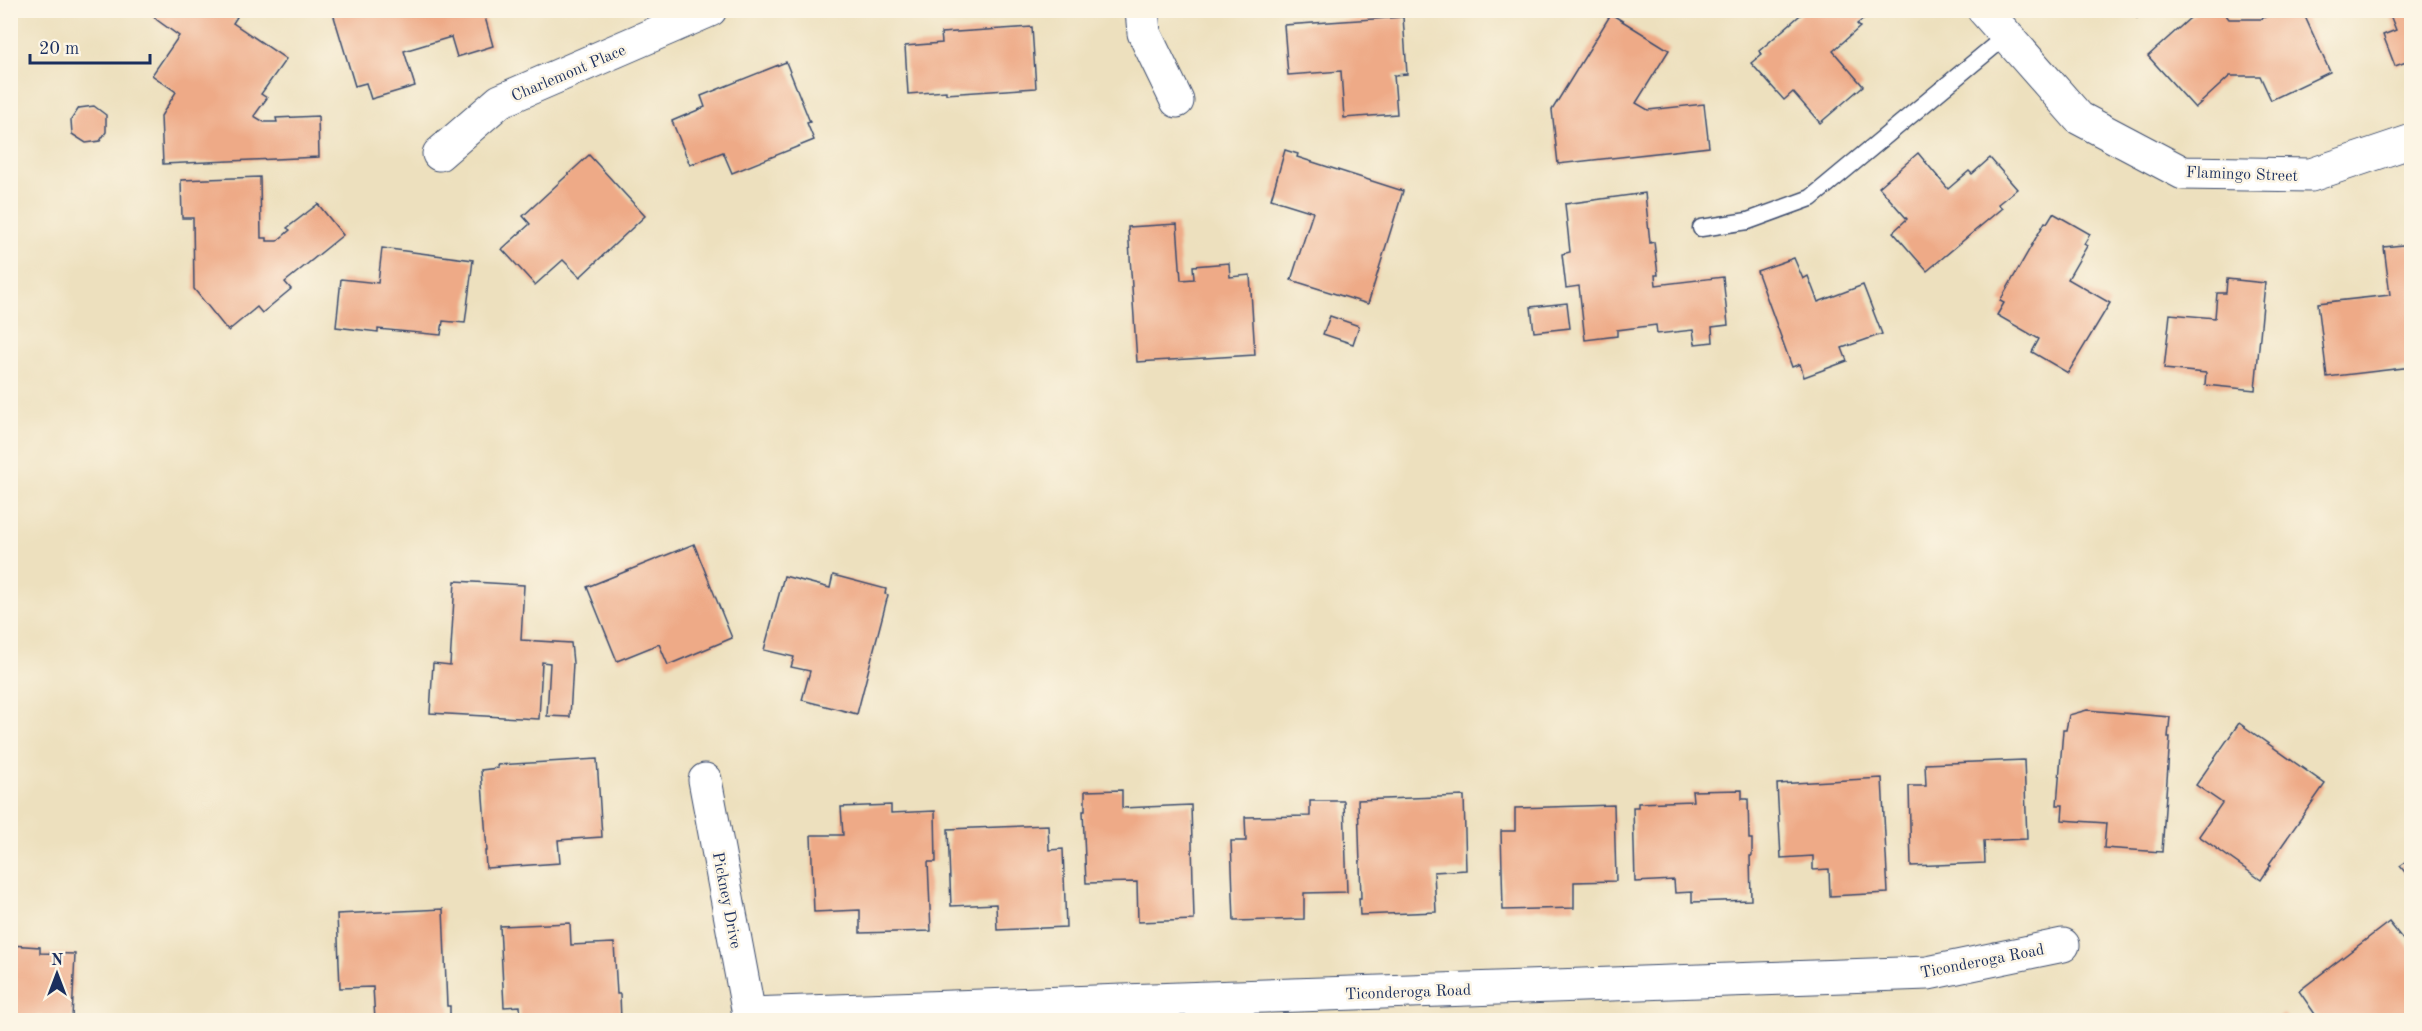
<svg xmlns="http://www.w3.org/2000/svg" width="2422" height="1031" viewBox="0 0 2422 1031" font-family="'Old Standard TT',serif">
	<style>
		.building { fill: #eeaa87 }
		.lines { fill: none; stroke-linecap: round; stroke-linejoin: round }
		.lane-casing { stroke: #3a4a6c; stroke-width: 19 }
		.street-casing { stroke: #3a4a6c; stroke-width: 35 }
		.lane { stroke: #fff; stroke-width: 16 }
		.street { stroke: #fff; stroke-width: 33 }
		.labels { text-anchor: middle; stroke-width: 5; stroke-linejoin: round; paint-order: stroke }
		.street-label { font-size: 16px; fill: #1b2f5e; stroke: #fcf5e5 }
	</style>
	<rect width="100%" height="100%" fill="#fcf5e5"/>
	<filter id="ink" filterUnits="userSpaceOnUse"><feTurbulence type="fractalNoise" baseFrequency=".0167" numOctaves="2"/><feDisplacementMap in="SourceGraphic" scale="12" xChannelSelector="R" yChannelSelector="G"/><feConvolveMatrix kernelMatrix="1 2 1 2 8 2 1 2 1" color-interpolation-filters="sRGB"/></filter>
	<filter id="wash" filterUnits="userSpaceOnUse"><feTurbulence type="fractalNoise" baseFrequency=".008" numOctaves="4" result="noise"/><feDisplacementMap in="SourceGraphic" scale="24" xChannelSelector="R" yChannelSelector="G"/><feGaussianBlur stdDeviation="1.35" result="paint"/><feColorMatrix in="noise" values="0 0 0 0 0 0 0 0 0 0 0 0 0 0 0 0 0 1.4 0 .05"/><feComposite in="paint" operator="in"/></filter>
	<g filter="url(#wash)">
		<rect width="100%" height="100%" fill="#ede0be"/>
		<g id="blocks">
			<g class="building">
				<polygon points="149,10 227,10 237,17 233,23 286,59 261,94 267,98 254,116 264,122 277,122 276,118 318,116 319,157 163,164 161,116 176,92 152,75 179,36 157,20"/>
				<polygon points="332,10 483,10 493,46 457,57 451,37 404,51 415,86 371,99 366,83 355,86"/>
				<polygon points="1806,10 1860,10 1866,17 1857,24 1860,27 1833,51 1863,86 1820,123 1793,92 1784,100 1751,63 1762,54 1759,51"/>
				<polygon points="2132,10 2147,10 2137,18"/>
				<polygon points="2199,10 2222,10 2229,19 2261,19 2279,10 2302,10 2330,72 2271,100 2260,76 2230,76 2195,108 2148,56"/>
				<polygon points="2388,10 2412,10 2412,60 2395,66 2383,35 2396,30"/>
				<polygon points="1611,14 1669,50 1636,103 1648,110 1704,104 1709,147 1558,164 1552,110"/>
				<polygon points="1403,17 1407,74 1394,75 1397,114 1344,118 1341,71 1288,75 1284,25"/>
				<polygon points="1032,27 1036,88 946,94 946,91 908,94 905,46 942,43 941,33"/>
				<polygon points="786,62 810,122 807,123 814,140 732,173 723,152 690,165 672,121 705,107 701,96"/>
				<polygon points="94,106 106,115 106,132 100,141 86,143 72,134 71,120 79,108"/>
				<polygon points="1285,150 1298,154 1297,157 1403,191 1368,304 1291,280 1313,212 1271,199"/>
				<polygon points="1918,153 1948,189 1969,171 1972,174 1990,158 2017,189 1998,204 2002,208 1927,271 1893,232 1907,219 1879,187"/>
				<polygon points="589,155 645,216 580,277 563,260 535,285 502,249 530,224 523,216"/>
				<polygon points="260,177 261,238 267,238 267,241 277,241 290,230 287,228 318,204 343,235 285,282 291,289 262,313 257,307 228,331 194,289 193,218 182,218 181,180"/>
				<polygon points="1645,193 1650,243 1654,242 1658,275 1655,275 1656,285 1723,277 1728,325 1712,327 1713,342 1695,344 1693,330 1657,334 1656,325 1617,330 1617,336 1585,340 1579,286 1566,288 1562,254 1570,252 1565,204"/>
				<polygon points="2053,213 2090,234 2084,244 2087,246 2068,279 2110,303 2068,373 2032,352 2039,339 1997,315 2004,303 2000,301 2045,222 2047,223"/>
				<polygon points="1177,224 1181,280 1194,279 1193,266 1229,263 1230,277 1250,275 1255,355 1137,362 1128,227"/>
				<polygon points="2412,244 2412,367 2327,377 2318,303 2390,295 2384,247"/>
				<polygon points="382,248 473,260 465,323 443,321 441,335 378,329 378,332 336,327 341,279 378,283"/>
				<polygon points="1794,258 1803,279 1808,276 1818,302 1863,285 1882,334 1842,348 1847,361 1804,377 1800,364 1792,367 1757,271"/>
				<polygon points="2227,279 2265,283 2255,390 2205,385 2206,373 2164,369 2170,314 2215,318 2217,293 2226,293"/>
				<polygon points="1567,303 1570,328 1534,332 1531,307"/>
				<polygon points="1330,316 1359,326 1353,344 1323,334"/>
				<polygon points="694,544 732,638 668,665 659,644 617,661 587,587"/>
				<polygon points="833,575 886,589 885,594 888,595 857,714 802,700 810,671 791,667 794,657 764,650 784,576 830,588"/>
				<polygon points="455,581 524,585 521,640 571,643 573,663 570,717 547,716 550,663 542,662 539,719 430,713 433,663 450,665"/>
				<polygon points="2087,710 2170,717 2168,737 2170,737 2162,852 2104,848 2106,823 2062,820 2063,805 2057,805 2063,730 2066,730 2069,715"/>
				<polygon points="2239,723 2325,784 2269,864 2271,865 2261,880 2199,836 2222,803 2196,785"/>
				<polygon points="597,759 602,837 558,840 560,863 486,868 485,851 487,851 481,770 498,768 497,765"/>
				<polygon points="2024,760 2027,839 1984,841 1985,863 1911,866 1909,786 1926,786 1925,764"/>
				<polygon points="1882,778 1888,893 1830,896 1829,869 1813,870 1813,856 1781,858 1777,784"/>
				<polygon points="1122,790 1122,808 1191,805 1194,920 1138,922 1137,882 1086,883 1083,811 1085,811 1085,791"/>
				<polygon points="1742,790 1742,799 1748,799 1749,839 1752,839 1752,856 1750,856 1751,900 1692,902 1692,892 1675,893 1674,880 1635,882 1633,807 1638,807 1638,803 1693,801 1692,791"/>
				<polygon points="1464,796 1466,870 1434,872 1436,912 1360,915 1359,898 1361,898 1358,800"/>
				<polygon points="1310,801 1344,801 1347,892 1304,893 1304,919 1234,921 1231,841 1246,841 1245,817 1310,816"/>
				<polygon points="891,805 891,813 935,811 936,862 928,862 931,931 860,933 860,910 814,912 811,835 843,835 841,807"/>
				<polygon points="1614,805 1616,881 1574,882 1574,908 1503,910 1501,831 1515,831 1515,808"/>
				<polygon points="1048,825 1049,850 1063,849 1066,927 997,930 996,904 951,906 948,829"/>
				<polygon points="2412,858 2412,881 2400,866"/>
				<polygon points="443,909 447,1006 450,1006 450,1020 375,1020 373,987 340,988 337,914"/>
				<polygon points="2389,922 2412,951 2412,1020 2319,1020 2299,991"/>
				<polygon points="570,923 571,945 614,943 617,994 620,994 621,1020 521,1020 520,1006 504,1007 500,926"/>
				<polygon points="10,945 40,947 40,953 75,954 72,1018 35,1016 35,1020 10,1020"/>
				<polygon points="2284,1014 2288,1020 2274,1020"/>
			</g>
		</g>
	</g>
	<g filter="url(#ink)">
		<use href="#blocks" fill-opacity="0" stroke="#3a4a6c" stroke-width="1.5"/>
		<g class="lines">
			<defs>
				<polyline id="lane" points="1701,228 1748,221 1811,198 2006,36"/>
				<g id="street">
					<polyline points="1142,10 1144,33 1177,101"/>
					<polyline points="1984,10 2079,118 2183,173 2311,175 2412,141"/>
					<polyline points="439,154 500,101 710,10"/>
					<polyline points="705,780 750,1020"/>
					<polyline points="749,1014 1928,973 2063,945"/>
				</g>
			</defs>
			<use href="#lane" class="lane-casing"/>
			<use href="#street" class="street-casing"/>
			<use href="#lane" class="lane"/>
			<use href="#street" class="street"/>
		</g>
	</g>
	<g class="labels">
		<g class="street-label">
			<text transform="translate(568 72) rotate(-23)" y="6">Charlemont Place</text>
			<text transform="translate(2242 173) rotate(2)" y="6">Flamingo Street</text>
			<text transform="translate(728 900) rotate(79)" y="6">Pickney Drive</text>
			<text transform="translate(1982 960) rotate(-11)" y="6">Ticonderoga Road</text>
			<text transform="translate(1408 991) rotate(-2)" y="6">Ticonderoga Road</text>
		</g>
	</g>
	<rect width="2422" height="1031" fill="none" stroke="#fcf5e5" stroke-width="36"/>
	<g transform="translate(57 974)" stroke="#fcf5e5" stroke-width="4.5" paint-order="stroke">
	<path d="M0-4.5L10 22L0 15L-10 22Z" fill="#1b2f5e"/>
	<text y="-9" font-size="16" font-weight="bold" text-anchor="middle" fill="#1b2f5e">N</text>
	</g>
	<path d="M30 54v9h120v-9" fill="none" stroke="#1b2f5e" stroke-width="3"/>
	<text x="39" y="54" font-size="18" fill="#1b2f5e" stroke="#fcf5e5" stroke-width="4.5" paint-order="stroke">20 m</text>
</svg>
